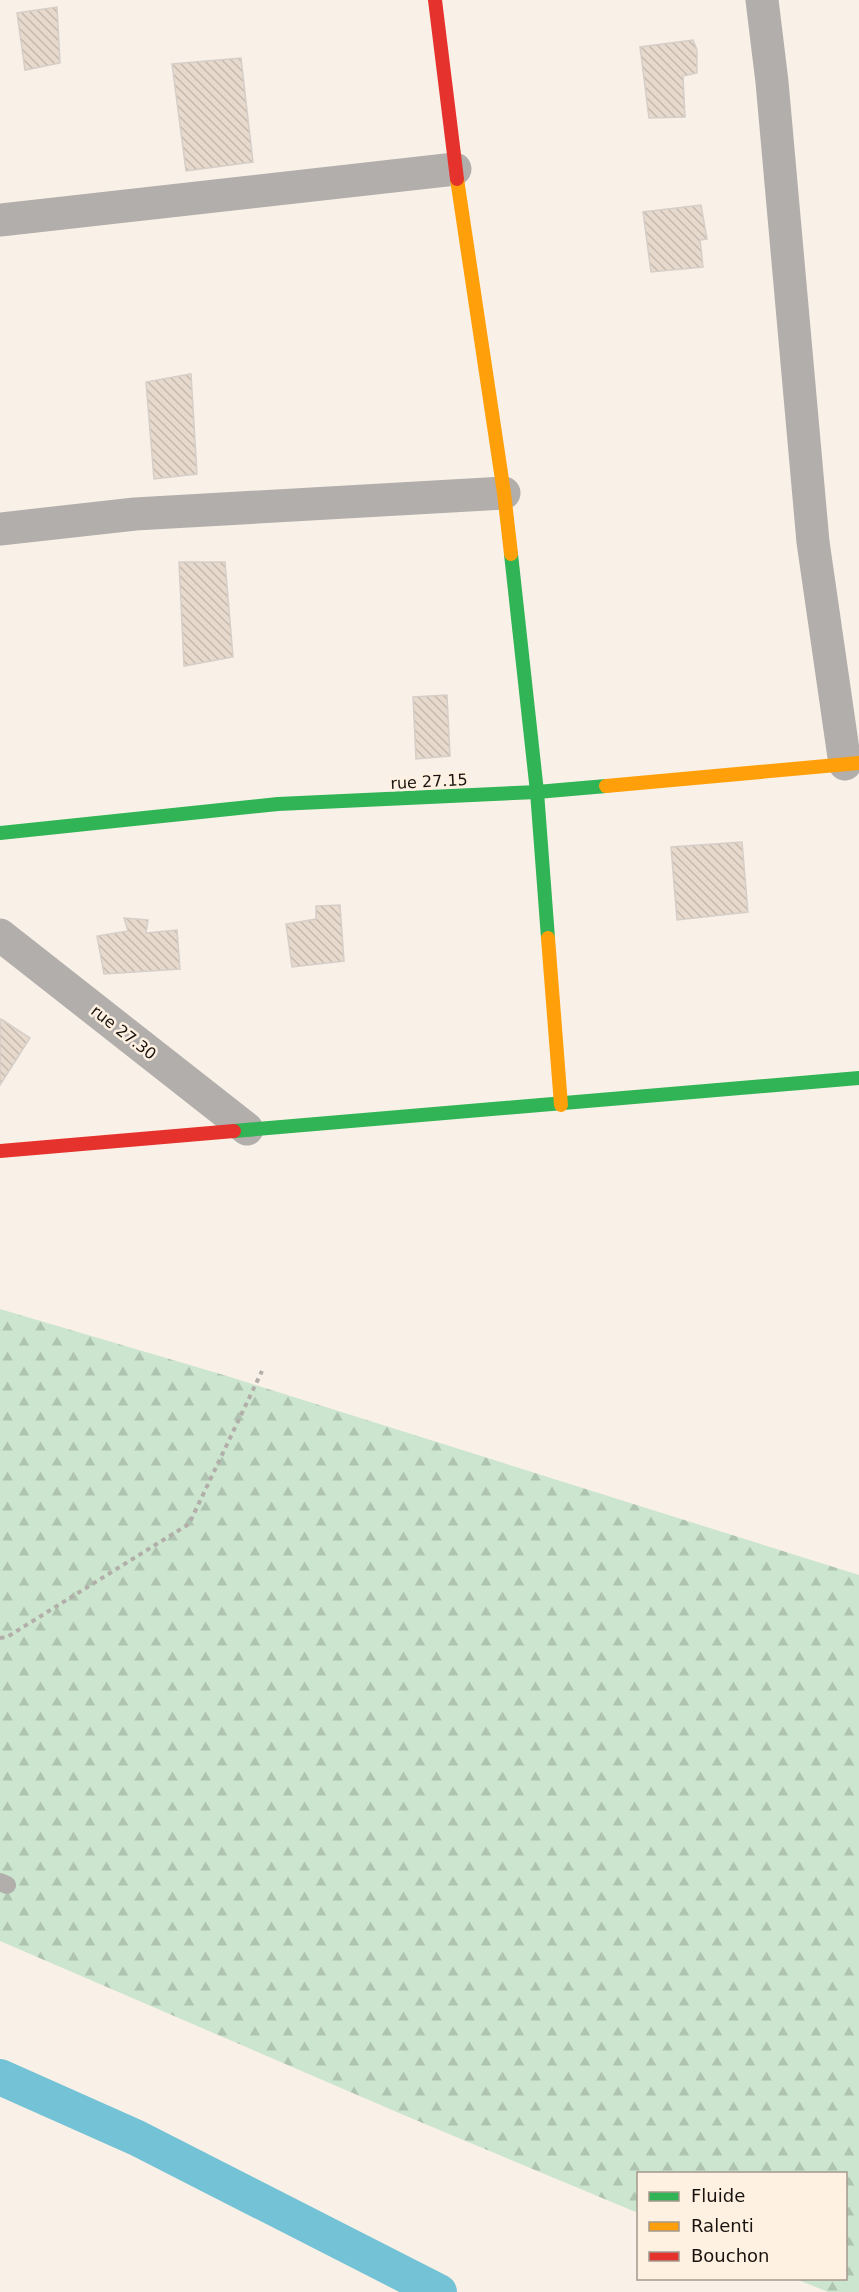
<svg xmlns="http://www.w3.org/2000/svg" width="859" height="2292" viewBox="0 0 859 2292" font-family="'DejaVu Sans',sans-serif">
	<style>
		.forest { fill: url(#forest-firs) }
		.lines { fill: none; stroke-linecap: round; stroke-linejoin: round }
		.canal { stroke: #73c2d5; stroke-width: 36 }
		.building { fill: url(#building-back-hatch); stroke: #d6cfc9; stroke-width: 1.5 }
		.path { stroke: #b2aeaa; stroke-width: 4; stroke-dasharray: 4.5 4.5; stroke-linecap: butt }
		.lane { stroke: #b1aeab; stroke-width: 18 }
		.street { stroke: #b1aeab; stroke-width: 33 }
		.fast { stroke: #30b455; stroke-width: 14 }
		.slow { stroke: #ff9f0a; stroke-width: 14 }
		.jam { stroke: #e5322d; stroke-width: 14 }
		.labels { text-anchor: middle; stroke-width: 5; stroke-linejoin: round; paint-order: stroke }
		.street-label { font-size: 16px; fill: #18130e; stroke: #fff1e2 }
	</style>
	<defs>
		<pattern id="forest-firs" width="22" height="20" patternUnits="userSpaceOnUse" patternTransform="scale(1.5)"><rect width="22" height="20" fill="#cce5ce"/><path d="M5 1l3.5 6h-7zM16 11l3.5 6h-7z" fill="#aec4b0"/></pattern>
		<pattern id="building-back-hatch" width="6" height="6" patternUnits="userSpaceOnUse" patternTransform="scale(1.5)"><rect width="6" height="6" fill="#e7d9cc"/><path d="M-1 5l2 2M0 0l6 6M5-1l2 2" fill="none" stroke="#c5b9ae"/></pattern>
	</defs>
	<rect width="100%" height="100%" fill="#f9f1e8"/>
	<polygon class="forest" points="0,1309 227,1376 859,1575 859,2292 828,2292 796,2279 846,2278 846,2174 638,2174 638,2213 406,2116 0,1941"/>
	<g class="lines">
		<polyline class="canal" points="0,2077 137,2138 439,2292"/>
	</g>
	<g class="building">
		<polygon points="57,7 60,63 25,70 17,13"/>
		<polygon points="693,40 697,50 697,73 683,76 685,117 649,118 640,47"/>
		<polygon points="241,58 253,162 186,171 172,64"/>
		<polygon points="701,205 707,239 700,240 703,267 651,272 643,212"/>
		<polygon points="191,374 197,474 154,479 146,382"/>
		<polygon points="179,562 225,562 233,657 184,666"/>
		<polygon points="447,695 450,756 416,759 413,697"/>
		<polygon points="742,842 748,912 677,920 671,847"/>
		<polygon points="340,905 344,961 292,967 286,924 316,919 316,906"/>
		<polygon points="124,918 148,920 146,933 177,930 180,969 104,974 97,936 128,931"/>
		<polygon points="1,1019 30,1038 0,1085 0,1021"/>
	</g>
	<g class="lines">
		<polyline class="path" points="0,1638 7,1637 189,1524 262,1371"/>
		<polyline class="lane" points="0,1882 7,1885"/>
		<g class="street">
			<polyline points="762,0 772,82 813,542 845,764"/>
			<polyline points="0,220 455,169"/>
			<polyline points="0,529 135,514 504,493"/>
			<polyline points="0,935 247,1129"/>
		</g>
		<g class="fast">
			<polyline points="511,554 537,792 548,938"/>
			<polyline points="0,833 278,804 537,792 606,786"/>
			<polyline points="234,1131 859,1078"/>
		</g>
		<g class="slow">
			<polyline points="457,179 504,493 511,554"/>
			<polyline points="606,786 859,763"/>
			<polyline points="548,938 561,1105"/>
		</g>
		<g class="jam">
			<polyline points="435,0 457,179"/>
			<polyline points="0,1151 234,1131"/>
		</g>
	</g>
	<g class="labels">
		<g class="street-label">
			<text transform="translate(429 781) rotate(-3)" y="6">rue 27.15</text>
			<text transform="translate(124 1032) rotate(38)" y="6">rue 27.30</text>
		</g>
	</g>
	<rect x="637" y="2172" width="210" height="108" fill="#fff1e2" stroke="#a3988d" stroke-width="1.5"/>
	<rect x="649" y="2192" width="30" height="9" fill="#30b455" stroke="#a3988d" stroke-width="1.5"/>
	<text x="691" y="2202" font-size="18" fill="#18130e">Fluide</text>
	<rect x="649" y="2222" width="30" height="9" fill="#ff9f0a" stroke="#a3988d" stroke-width="1.5"/>
	<text x="691" y="2232" font-size="18" fill="#18130e">Ralenti</text>
	<rect x="649" y="2252" width="30" height="9" fill="#e5322d" stroke="#a3988d" stroke-width="1.5"/>
	<text x="691" y="2262" font-size="18" fill="#18130e">Bouchon</text>
</svg>
